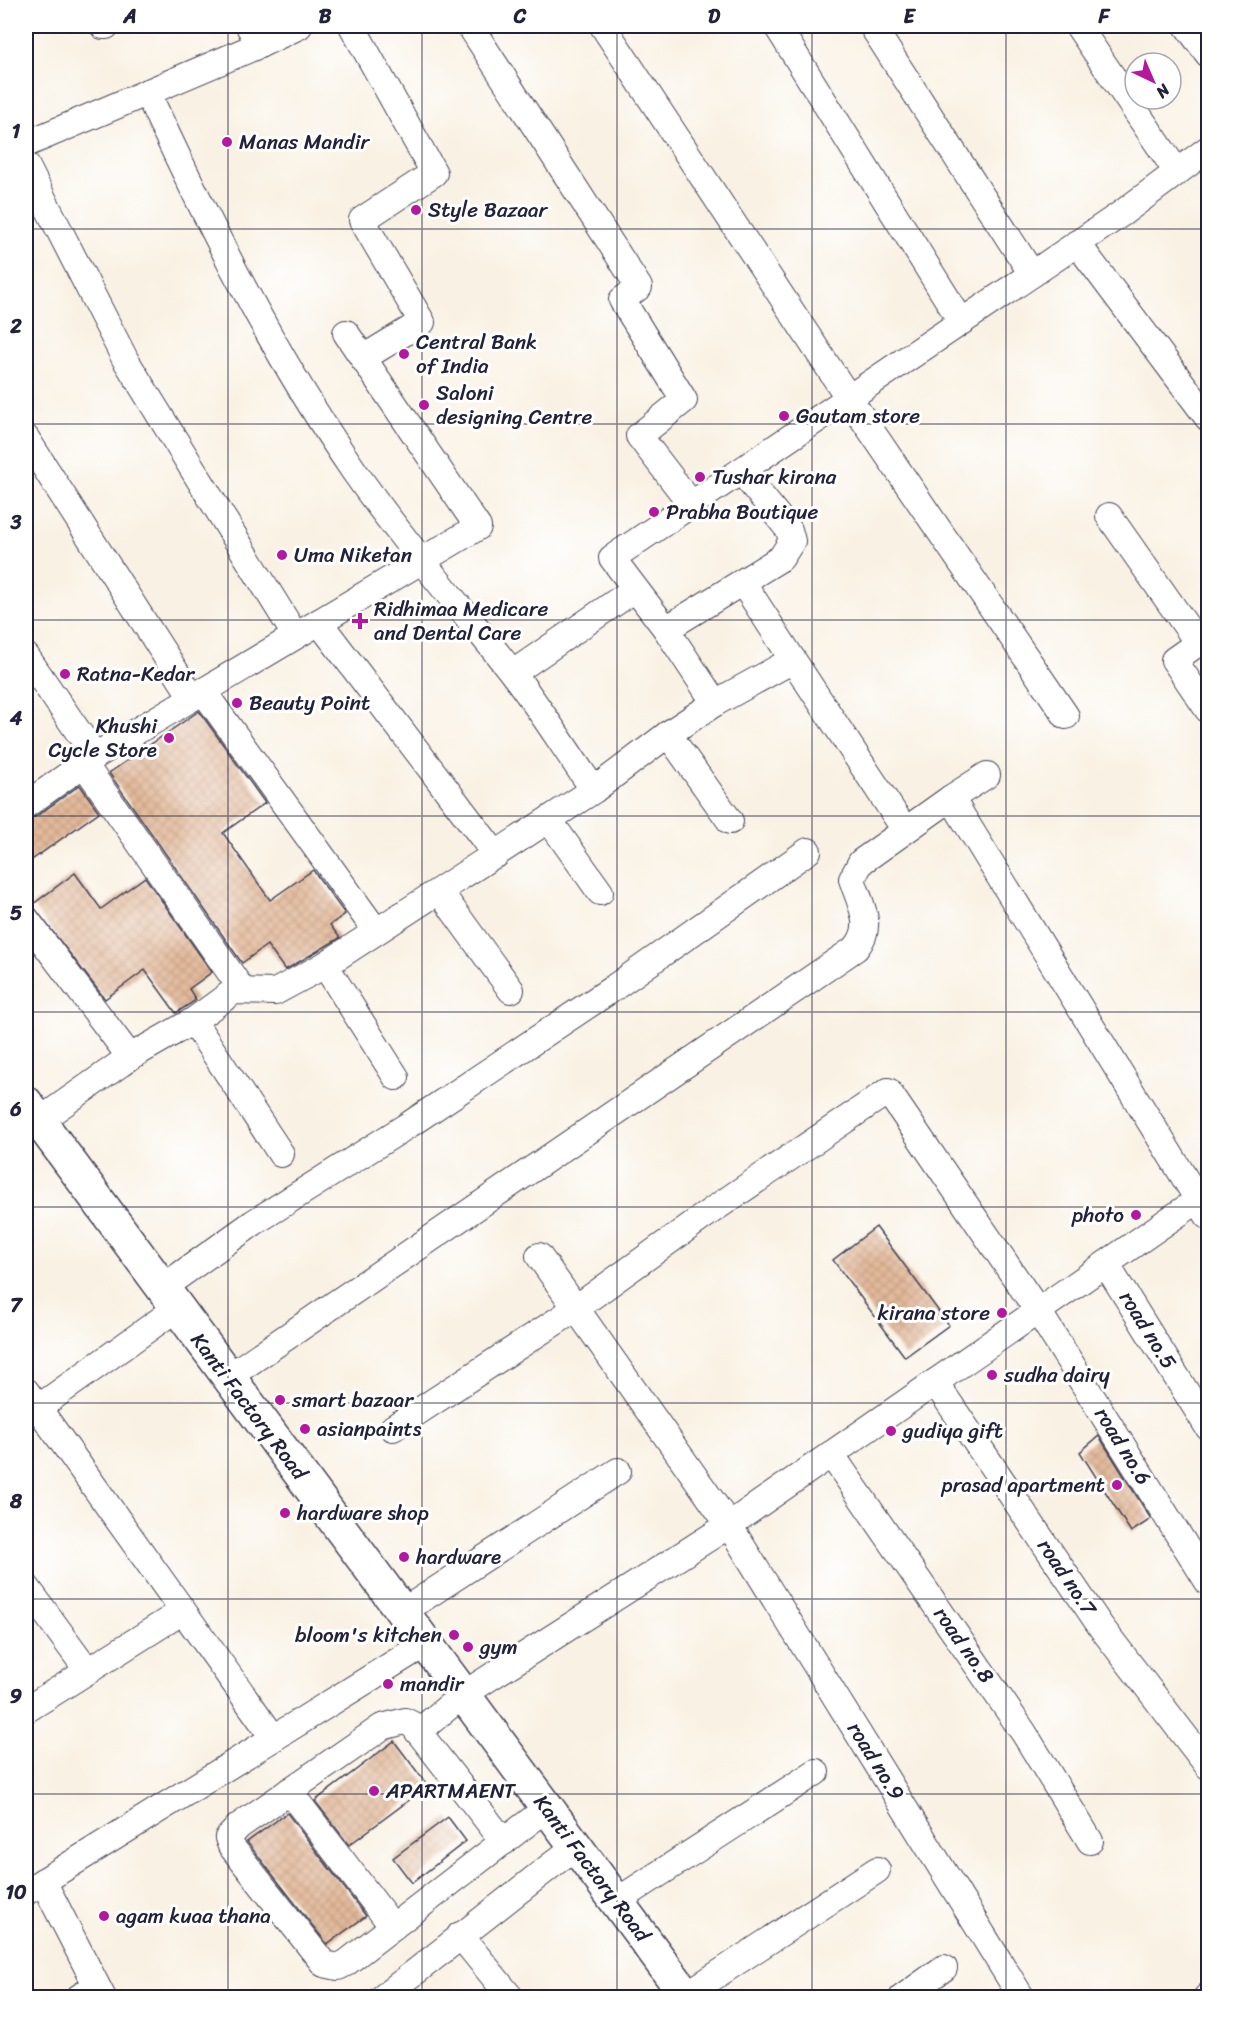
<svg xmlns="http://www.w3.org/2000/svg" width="1234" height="2023" viewBox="0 0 1234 2023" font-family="Sriracha,sans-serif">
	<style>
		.building { fill: url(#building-cross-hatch) }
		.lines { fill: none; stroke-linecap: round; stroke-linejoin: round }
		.street-casing { stroke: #424154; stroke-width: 28 }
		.secondary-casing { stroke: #424154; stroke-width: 36 }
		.street { stroke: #fff; stroke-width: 26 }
		.secondary { stroke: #fff; stroke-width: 33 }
		.grid { fill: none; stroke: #22223b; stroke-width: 1.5; stroke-opacity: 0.55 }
		.poi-dot { fill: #b5179e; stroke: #fff; stroke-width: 2 }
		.labels { text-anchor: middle; stroke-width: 6; stroke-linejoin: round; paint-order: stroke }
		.poi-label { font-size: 21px; fill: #22223b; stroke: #fff; text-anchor: start }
		.street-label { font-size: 21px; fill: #22223b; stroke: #fff }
		.neatline { fill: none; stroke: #22223b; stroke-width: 2 }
		.grid-label { font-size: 20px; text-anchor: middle; font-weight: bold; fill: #22223b }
	</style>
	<defs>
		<pattern id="building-cross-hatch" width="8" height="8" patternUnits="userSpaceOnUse" patternTransform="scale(1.5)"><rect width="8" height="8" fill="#e3b99a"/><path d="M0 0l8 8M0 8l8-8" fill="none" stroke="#c29f86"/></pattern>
	</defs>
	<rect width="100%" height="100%" fill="#fff"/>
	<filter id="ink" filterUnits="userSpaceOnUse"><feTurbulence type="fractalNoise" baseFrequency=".0167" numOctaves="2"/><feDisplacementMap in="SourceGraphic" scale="12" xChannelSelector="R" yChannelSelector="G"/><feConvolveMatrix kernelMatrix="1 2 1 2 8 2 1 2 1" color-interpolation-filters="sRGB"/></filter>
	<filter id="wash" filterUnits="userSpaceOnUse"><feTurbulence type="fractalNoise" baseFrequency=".008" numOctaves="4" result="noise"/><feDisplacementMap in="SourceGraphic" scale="24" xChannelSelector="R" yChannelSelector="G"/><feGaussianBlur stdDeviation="1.35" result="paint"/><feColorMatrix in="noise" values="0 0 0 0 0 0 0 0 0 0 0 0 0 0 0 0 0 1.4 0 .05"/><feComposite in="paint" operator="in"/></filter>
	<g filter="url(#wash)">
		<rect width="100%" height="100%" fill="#f9f1e3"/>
		<g id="blocks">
			<g class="building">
				<polygon points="199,711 265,803 223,833 270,900 313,870 345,914 330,925 340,938 285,970 267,945 242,963 109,773"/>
				<polygon points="80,785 99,812 26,864 26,820 35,817"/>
				<polygon points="75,873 101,909 145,877 212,972 189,989 196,1000 176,1013 145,970 105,999 32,905"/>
				<polygon points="876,1227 949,1325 905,1357 833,1260"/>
				<polygon points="1099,1436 1151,1519 1131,1532 1080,1452"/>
				<polygon points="394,1741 428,1786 349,1845 315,1801"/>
				<polygon points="287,1813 366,1916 327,1944 247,1842"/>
				<polygon points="448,1817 466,1841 412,1883 393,1858"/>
			</g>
		</g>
	</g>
	<g filter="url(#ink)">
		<use href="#blocks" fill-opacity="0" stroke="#424154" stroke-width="1.5"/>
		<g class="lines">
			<defs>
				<g id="street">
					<polyline points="103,26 106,26"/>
					<polyline points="249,26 259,45"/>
					<polyline points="352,26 434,173 362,220 422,322 363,358"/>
					<polyline points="470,26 639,287 622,300 684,400 639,436 692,505"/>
					<polyline points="603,26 848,397 1066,716"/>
					<polyline points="777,26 961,321"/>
					<polyline points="872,26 1032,274"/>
					<polyline points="1078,26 1177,172"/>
					<polyline points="1187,26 1208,54"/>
					<path d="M147 92C208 223 272 352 354 471 402 540 458 604 511 671 541 709 566 751 594 790"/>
					<polyline points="26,144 259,45 299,26"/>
					<polyline points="26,165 125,359 295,635"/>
					<polyline points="1077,243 1208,418"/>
					<polyline points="26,438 192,697"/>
					<polyline points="1109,516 1198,643"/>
					<polyline points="743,583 793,660"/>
					<polyline points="319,622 496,855"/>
					<polyline points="666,629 781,558 792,541 789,530 741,471"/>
					<polyline points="1208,636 1174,660 1208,710"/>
					<polyline points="26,656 95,756"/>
					<polyline points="513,673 635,589"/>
					<polyline points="203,691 376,931"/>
					<polyline points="668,734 715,703"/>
					<polyline points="84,764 243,991"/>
					<polyline points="987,775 951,798 1208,1216"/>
					<polyline points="26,805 95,756 478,527 346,333"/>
					<polyline points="549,820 600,892"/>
					<polyline points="905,830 793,660 715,703 666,629 612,558 1121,214 1208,149"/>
					<polyline points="440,892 511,990"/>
					<polyline points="26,919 130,1057"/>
					<polyline points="325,965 396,1077"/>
					<polyline points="193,1021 234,991 275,992 325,965 594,790 668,734 730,821"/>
					<polyline points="39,1121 130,1057 193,1021 281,1154"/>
					<polyline points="539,1256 729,1525 1022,1998"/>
					<polyline points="1106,1264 1208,1427"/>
					<polyline points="162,1288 253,1223 410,1124 612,989 808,851"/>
					<path d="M228 1377 856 948C875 925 860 905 852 879L861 862 951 798"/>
					<polyline points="935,1382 1101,1627 1208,1766"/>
					<polyline points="26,1391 273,1737"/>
					<polyline points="38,1408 177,1308"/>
					<polyline points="393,1428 569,1313 711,1211 888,1091 1038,1311 1208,1582"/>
					<polyline points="831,1454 1024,1733 1090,1841"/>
					<polyline points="26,1586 88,1671"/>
					<polyline points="402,1612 618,1471"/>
					<polyline points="26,1710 183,1611"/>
					<polyline points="418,1732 464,1694 729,1525 1208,1193"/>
					<polyline points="289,1791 393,1927"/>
					<polyline points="504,1842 413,1725 405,1721 382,1727 239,1826 228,1838 231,1846 324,1964 338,1967 346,1963 547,1808"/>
					<polyline points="43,1881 103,1998"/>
					<polyline points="26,1892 425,1644"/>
					<polyline points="617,1901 816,1772"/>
					<polyline points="460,1935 511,1998"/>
					<polyline points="686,1995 877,1870"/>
					<polyline points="78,1998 96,1986"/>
					<polyline points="382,1998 576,1846"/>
					<polyline points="902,1998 944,1968"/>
					<polyline points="1206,1998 1208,1996"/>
				</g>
				<polyline id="secondary" points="26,1103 688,1998"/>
			</defs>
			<use href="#street" class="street-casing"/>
			<use href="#secondary" class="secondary-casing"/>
			<use href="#street" class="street"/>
			<use href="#secondary" class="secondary"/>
		</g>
	</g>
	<path class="grid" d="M228 26V1998M422 26V1998M617 26V1998M812 26V1998M1006 26V1998M26 229H1208M26 424H1208M26 620H1208M26 816H1208M26 1012H1208M26 1207H1208M26 1403H1208M26 1599H1208M26 1794H1208"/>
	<g class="poi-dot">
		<circle cx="227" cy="142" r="6"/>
		<circle cx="416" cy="210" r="6"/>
		<circle cx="404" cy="354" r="6"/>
		<circle cx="424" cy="405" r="6"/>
		<circle cx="784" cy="416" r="6"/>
		<circle cx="700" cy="477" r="6"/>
		<circle cx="654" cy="512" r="6"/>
		<circle cx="282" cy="555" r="6"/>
		<path d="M357 612h6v6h6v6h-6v6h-6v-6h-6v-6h6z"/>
		<circle cx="65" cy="674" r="6"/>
		<circle cx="237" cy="703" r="6"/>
		<circle cx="169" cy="738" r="6"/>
		<circle cx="1136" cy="1215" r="6"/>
		<circle cx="1002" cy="1313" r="6"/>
		<circle cx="992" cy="1375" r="6"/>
		<circle cx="280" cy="1400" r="6"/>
		<circle cx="305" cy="1429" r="6"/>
		<circle cx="891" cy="1431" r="6"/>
		<circle cx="1117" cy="1485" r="6"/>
		<circle cx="285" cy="1513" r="6"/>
		<circle cx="404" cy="1557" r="6"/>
		<circle cx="454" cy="1635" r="6"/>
		<circle cx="468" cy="1647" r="6"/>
		<circle cx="388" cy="1684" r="6"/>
		<circle cx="374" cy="1791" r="6"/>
		<circle cx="104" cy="1916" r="6"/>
	</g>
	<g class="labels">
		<g class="poi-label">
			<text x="239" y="149">Manas Mandir</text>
			<text x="428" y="217">Style Bazaar</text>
			<text x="416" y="349">Central Bank<tspan x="416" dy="24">of India</tspan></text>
			<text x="436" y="400">Saloni<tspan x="436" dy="24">designing Centre</tspan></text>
			<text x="796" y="423">Gautam store</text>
			<text x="712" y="484">Tushar kirana</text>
			<text x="666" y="519">Prabha Boutique</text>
			<text x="294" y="562">Uma Niketan</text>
			<text x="374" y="616">Ridhimaa Medicare<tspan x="374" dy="24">and Dental Care</tspan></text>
			<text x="77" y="681">Ratna-Kedar</text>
			<text x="249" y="710">Beauty Point</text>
			<text x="157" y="733" text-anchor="end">Khushi<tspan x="157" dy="24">Cycle Store</tspan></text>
			<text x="1124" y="1222" text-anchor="end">photo</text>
			<text x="990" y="1320" text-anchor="end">kirana store</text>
			<text x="1004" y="1382">sudha dairy</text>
			<text x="292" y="1407">smart bazaar</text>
			<text x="317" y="1436">asianpaints</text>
			<text x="903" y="1438">gudiya gift</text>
			<text x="1105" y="1492" text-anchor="end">prasad apartment</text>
			<text x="297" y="1520">hardware shop</text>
			<text x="416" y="1564">hardware</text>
			<text x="442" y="1642" text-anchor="end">bloom's kitchen</text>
			<text x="480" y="1654">gym</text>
			<text x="400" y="1691">mandir</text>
			<text x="386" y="1798">APARTMAENT</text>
			<text x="116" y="1923">agam kuaa thana</text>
		</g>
		<g class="street-label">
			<text transform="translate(1148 1330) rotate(58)" y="7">road no.5</text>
			<text transform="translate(249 1406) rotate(53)" y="7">Kanti Factory Road</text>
			<text transform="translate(1123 1446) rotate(58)" y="7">road no.6</text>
			<text transform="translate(1067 1577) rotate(56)" y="7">road no.7</text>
			<text transform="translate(964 1645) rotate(55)" y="7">road no.8</text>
			<text transform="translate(876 1761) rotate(58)" y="7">road no.9</text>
			<text transform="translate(592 1868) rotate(53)" y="7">Kanti Factory Road</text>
		</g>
	</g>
	<rect width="1234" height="2023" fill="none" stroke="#fff" stroke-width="66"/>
	<g transform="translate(1153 81) rotate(136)"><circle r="28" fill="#ffffff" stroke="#a7a7b1" stroke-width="1.5"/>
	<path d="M0-4.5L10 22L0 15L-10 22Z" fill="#b5179e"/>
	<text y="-9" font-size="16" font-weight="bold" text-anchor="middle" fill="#22223b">N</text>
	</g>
	<rect x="33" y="33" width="1168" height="1957" class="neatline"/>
	<g class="grid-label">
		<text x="130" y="23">A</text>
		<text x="325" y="23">B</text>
		<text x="520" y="23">C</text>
		<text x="714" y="23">D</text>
		<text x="909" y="23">E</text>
		<text x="1104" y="23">F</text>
		<text x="16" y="138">1</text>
		<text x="16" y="333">2</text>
		<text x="16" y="529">3</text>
		<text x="16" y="725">4</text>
		<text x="16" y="920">5</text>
		<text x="16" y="1116">6</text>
		<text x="16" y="1312">7</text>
		<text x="16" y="1508">8</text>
		<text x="16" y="1703">9</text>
		<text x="16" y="1899">10</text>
	</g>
</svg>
